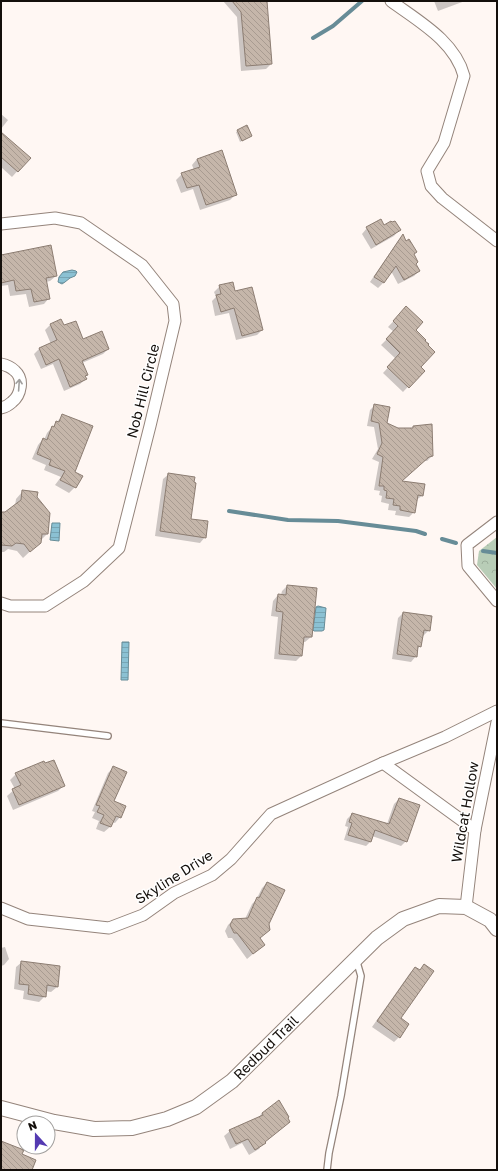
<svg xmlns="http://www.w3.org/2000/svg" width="498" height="1171" viewBox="0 0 498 1171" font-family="'Golos Text',sans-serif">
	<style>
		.forest { fill: url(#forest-crowns) }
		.water { fill: url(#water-rules); stroke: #678c97 }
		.shadow { fill: #0003 }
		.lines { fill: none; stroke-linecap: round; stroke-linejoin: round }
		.stream { stroke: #678c97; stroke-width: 4 }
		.building { fill: url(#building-back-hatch); stroke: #8c7d72 }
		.service-casing { stroke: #94847b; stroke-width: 8 }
		.minor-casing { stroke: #94847b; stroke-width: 13 }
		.tertiary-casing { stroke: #94847b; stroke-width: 16 }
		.service { stroke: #fff; stroke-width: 5.5 }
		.minor { stroke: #fff; stroke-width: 11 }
		.tertiary { stroke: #fff; stroke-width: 14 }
		.oneway { stroke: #a19f9d }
		.labels { text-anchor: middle; stroke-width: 3; stroke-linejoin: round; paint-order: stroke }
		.street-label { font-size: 14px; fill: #140f0b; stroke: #fff }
	</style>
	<defs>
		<pattern id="forest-crowns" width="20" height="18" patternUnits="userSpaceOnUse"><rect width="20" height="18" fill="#b8cdb7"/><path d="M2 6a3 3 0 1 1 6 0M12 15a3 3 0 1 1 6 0" fill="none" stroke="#9daf9c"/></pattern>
		<pattern id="water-rules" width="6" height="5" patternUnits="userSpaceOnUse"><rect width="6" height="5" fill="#8bc1d3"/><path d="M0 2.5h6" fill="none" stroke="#77a5b4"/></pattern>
		<pattern id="building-back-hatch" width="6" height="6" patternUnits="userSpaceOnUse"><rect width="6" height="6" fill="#c5b6aa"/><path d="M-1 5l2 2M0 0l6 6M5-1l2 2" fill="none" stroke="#a89b91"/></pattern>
	</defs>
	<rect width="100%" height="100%" fill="#fff7f3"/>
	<polygon class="forest" points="497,537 497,589 477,565 479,551"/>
	<g class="water">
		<polygon points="72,270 76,271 77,272 75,276 70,278 65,282 62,284 58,282 59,277 63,272"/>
		<polygon points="52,523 60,523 59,541 50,540"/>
		<polygon points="318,606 326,608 324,630 322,631 314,631 313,630 316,607"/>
		<polygon points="122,642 129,642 128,680 121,680"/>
	</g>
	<g class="shadow">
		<polygon points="223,1 265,1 271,64 266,69 241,71 237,17"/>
		<polygon points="434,1 465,1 438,11"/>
		<polygon points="1,114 8,120 1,129"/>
		<polygon points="246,126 251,136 240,142 236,132"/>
		<polygon points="1,133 29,158 12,177 1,167"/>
		<polygon points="197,159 235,195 230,200 200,210 193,189 181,193 176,180 182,174 194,170 192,165"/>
		<polygon points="383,227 399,230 394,236 371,249 362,234 367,228"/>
		<polygon points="403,236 413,255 415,264 419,271 414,276 398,284 391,271 383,283 378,288 370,282 398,241"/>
		<polygon points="1,256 56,276 50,281 46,282 49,298 44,304 29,307 26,294 10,296 8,285 1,286"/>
		<polygon points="220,286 235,293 262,330 257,335 236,340 229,313 215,316 212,301 216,297 214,292"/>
		<polygon points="406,308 414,330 419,367 423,371 403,392 383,373 396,359 381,345 394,332 388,327"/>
		<polygon points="50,325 63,327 83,340 108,349 103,354 82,363 87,374 85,376 86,379 80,384 64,391 53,364 41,369 34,354 39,349 51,344 45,330"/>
		<polygon points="375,405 386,423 397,429 411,429 413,427 432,456 427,461 423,461 401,481 422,496 416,500 414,512 409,517 395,515 396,511 388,510 389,504 381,502 382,496 379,495 380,491 374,490 379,462 372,459 378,449 374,427 367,426 370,410"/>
		<polygon points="63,415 73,472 75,487 69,493 55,485 61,477 44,470 46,465 32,459 38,445 43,439 44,440 47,433"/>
		<polygon points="169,474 190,520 205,537 200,543 155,536 163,479"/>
		<polygon points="23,491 36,497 47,534 41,540 40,542 23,558 17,551 8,549 4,552 1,552 1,513 5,513 15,506 16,499"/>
		<polygon points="287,586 311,637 305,642 303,642 301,656 296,661 274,659 278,617 271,616 273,601 278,595 281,595 282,591"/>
		<polygon points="403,613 429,630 423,636 422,636 420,646 417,650 416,656 411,662 392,659 398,618"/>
		<polygon points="114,767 113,801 120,817 115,823 112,822 110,827 104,832 96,829 99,821 92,818 95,812 92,811 108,773"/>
		<polygon points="16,774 64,785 58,791 13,810 7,796 15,789 10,780"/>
		<polygon points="399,799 406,841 401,846 372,836 371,841 366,846 344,840 348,827 345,826 347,819 352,814 387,824 394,804"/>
		<polygon points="267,883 268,924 259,938 264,945 247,959 232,938 228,938 225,931 228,925 233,920 245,919 252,904 256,900 262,888"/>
		<polygon points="5,947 9,959 4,965 1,966 1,948"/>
		<polygon points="22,962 57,987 51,992 45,991 45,996 39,1002 23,999 24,991 14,989 16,967"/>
		<polygon points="424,966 400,1018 399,1037 394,1042 372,1027 410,973 415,968 419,971"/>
		<polygon points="262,1113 287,1118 289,1122 264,1142 259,1149 249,1155 242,1143 230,1149 224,1136 230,1131 258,1118"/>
	</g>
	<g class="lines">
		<g class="stream">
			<polyline points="313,38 333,26 362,1"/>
			<polyline points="229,511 288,520 338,521 416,531 425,534"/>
			<polyline points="442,539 456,543"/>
			<polyline points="483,551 497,553"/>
		</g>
	</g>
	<g class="building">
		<polygon points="232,1 267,1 272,64 246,66 241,12"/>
		<polygon points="247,125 252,136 242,141 237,130"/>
		<polygon points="1,132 31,158 18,172 1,157"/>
		<polygon points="222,150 237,195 206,205 199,185 187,188 181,173 200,167 197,159"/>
		<polygon points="381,219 384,225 391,221 392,222 395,221 401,230 376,245 366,227"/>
		<polygon points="403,234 406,241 409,239 417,252 414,254 418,262 416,264 420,271 404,280 396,266 384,283 374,277"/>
		<polygon points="51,245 57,276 46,278 50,299 34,302 31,289 16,291 14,280 1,283 1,255"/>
		<polygon points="233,282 235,291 252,287 263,330 242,336 234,308 221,312 216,295 221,294 219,285"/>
		<polygon points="406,306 423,322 416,330 426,340 425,341 429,344 428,345 435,352 421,367 425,371 409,388 387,367 400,353 386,339 398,326 393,321"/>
		<polygon points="61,319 64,325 76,321 83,339 102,331 109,349 82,361 88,375 85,376 87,379 70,387 59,359 46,365 39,348 57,340 50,324"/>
		<polygon points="374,404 390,407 387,423 398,428 413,428 413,426 432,424 433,456 429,457 402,481 425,484 423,496 418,495 415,513 400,510 400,506 393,505 394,499 386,498 387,491 384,490 384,486 379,486 383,457 377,454 382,443 379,423 371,421"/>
		<polygon points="62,414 93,426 75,472 83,476 76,488 60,480 65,471 49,465 51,460 37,454 43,438 47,440 52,426 54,427 56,421 59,422"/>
		<polygon points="168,473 195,477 194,482 196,483 191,519 208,521 206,538 160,531"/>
		<polygon points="22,490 38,492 37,497 50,513 48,534 42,534 41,543 30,552 24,544 16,543 12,546 1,545 1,512 5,512 21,500"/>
		<polygon points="287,585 317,588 312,637 304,637 302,656 279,654 283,612 276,611 278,594 286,595"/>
		<polygon points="403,612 432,616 430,631 424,630 421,647 418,646 417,657 397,654"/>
		<polygon points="54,760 65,786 19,805 12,789 21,785 15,773 44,761 45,763"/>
		<polygon points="113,766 127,772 114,801 126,806 121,818 116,816 111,827 100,823 104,815 97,812 100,806 96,805"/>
		<polygon points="399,798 420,805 407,842 375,830 371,842 348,835 352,823 349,822 352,813 389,824"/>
		<polygon points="267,882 285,890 269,924 270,930 260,938 265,945 253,954 237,933 234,933 230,925 233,919 248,918 257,897 259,898"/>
		<polygon points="21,961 60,966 58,987 47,985 46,997 28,994 29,985 19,984"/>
		<polygon points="424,964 434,971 401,1018 409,1024 400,1038 377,1021 415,967 420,970"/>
		<polygon points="279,1100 289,1117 288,1118 290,1122 265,1142 266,1143 255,1150 248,1139 236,1144 229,1130 263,1115 262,1113"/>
		<polygon points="1,1141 24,1150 22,1154 36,1160 32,1170 1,1170"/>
	</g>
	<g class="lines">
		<defs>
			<g id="service">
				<polyline points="1,723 108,736"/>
				<polyline points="327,1170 329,1153 341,1096 361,976 356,959"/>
			</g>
			<g id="minor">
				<path d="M391 1C418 21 455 41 464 76L444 143 427 171 431 186 442 198 497 241"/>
				<polyline points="1,224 55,218 81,223 142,265 173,304 175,321 150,426 119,548 84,581 45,606 10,606 1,603"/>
				<path d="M1 364C6 365 11 367 15 371 24 379 21 395 12 402 9 405 5 407 1 408"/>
				<polyline points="497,522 467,545 468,566 497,601"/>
				<polyline points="383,763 475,830"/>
				<polyline points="466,907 475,830 497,722"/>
				<polyline points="1,908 28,919 109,928 143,915 174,893 212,875 231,859 271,814 383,763 445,737 497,711"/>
			</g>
			<g id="tertiary">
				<path id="s1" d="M1 1108 54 1122 94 1129 132 1128 167 1119 196 1107 232 1081 377 938 403 919 439 906 466 907 490 920 497 929"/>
			</g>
		</defs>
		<use href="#service" class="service-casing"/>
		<use href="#minor" class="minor-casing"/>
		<use href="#tertiary" class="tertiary-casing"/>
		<use href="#service" class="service"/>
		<use href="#minor" class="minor"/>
		<use href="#tertiary" class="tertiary"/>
	</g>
	<defs><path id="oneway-shaft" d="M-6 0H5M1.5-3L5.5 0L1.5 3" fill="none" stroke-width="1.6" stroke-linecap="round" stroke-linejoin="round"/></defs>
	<use class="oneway" href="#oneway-shaft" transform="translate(19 385) rotate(-86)"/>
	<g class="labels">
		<g class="street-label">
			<text transform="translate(143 391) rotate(-76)" y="5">Nob Hill Circle</text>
			<text transform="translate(465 812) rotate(-80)" y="5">Wildcat Hollow</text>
			<text transform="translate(174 877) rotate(-32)" y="5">Skyline Drive</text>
			<text dy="5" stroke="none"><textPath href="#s1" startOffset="293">Redbud Trail</textPath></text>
		</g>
	</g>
	<rect width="498" height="1171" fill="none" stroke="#140f0b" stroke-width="4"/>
	<g transform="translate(36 1135) rotate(339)"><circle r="19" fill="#ffffff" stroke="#a19f9d"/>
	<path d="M0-3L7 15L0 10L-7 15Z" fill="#543ab2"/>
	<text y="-6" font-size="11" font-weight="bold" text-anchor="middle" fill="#140f0b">N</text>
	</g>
</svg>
